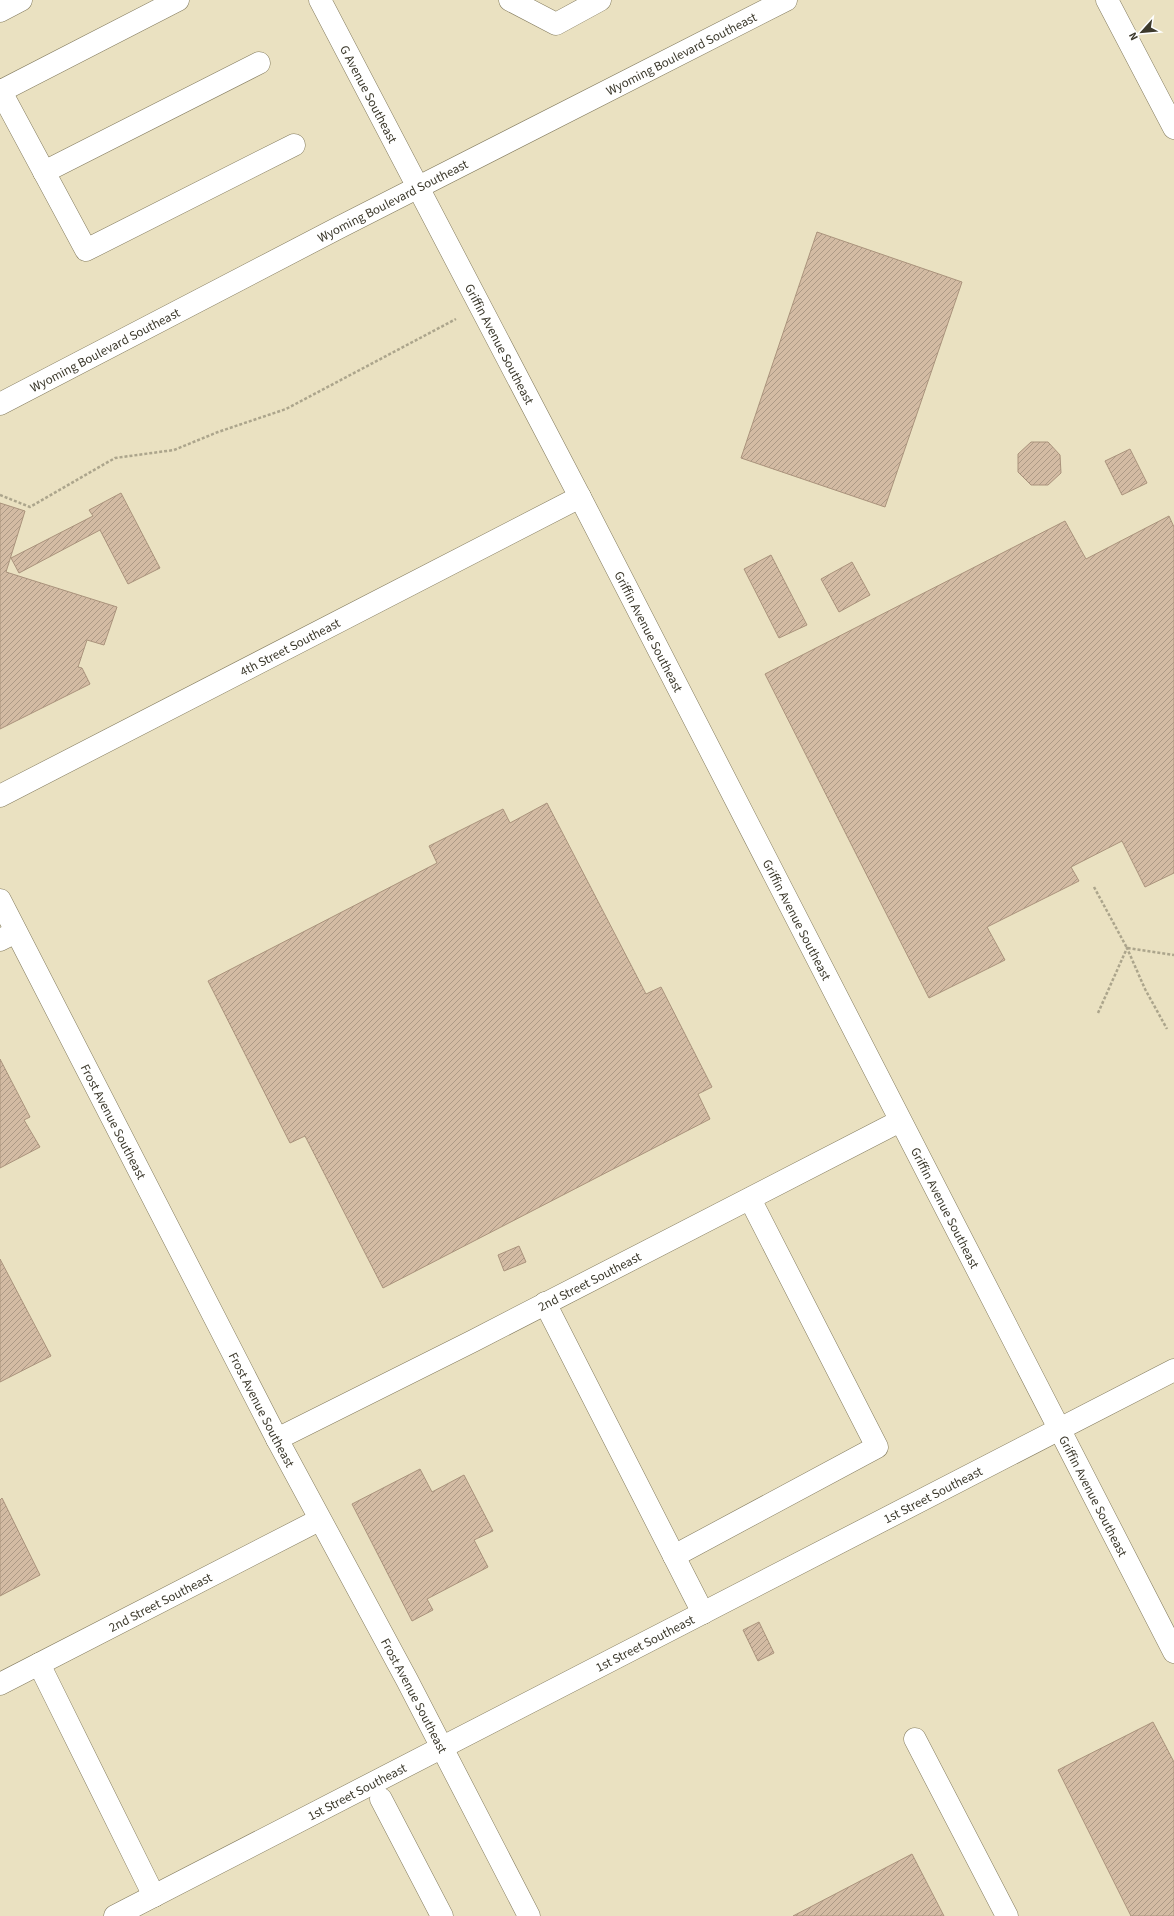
<svg xmlns="http://www.w3.org/2000/svg" width="1174" height="1916" viewBox="0 0 1174 1916" font-family="'Source Sans 3',sans-serif">
	<style>
		.building { fill: url(#building-hatch); stroke: #aa937c }
		.lines { fill: none; stroke-linecap: round; stroke-linejoin: round }
		.minor-casing { stroke: #837b5e; stroke-width: 23 }
		.major-casing { stroke: #837b5e; stroke-width: 23 }
		.path { stroke: #aca58c; stroke-width: 2.5; stroke-dasharray: 3 2; stroke-linecap: butt }
		.minor { stroke: #fff; stroke-width: 22 }
		.major { stroke: #fff; stroke-width: 22 }
		.labels { text-anchor: middle; stroke-width: 3.5; stroke-linejoin: round; paint-order: stroke }
		.street-label { font-size: 13px; fill: #3c392c; stroke: #fff }
	</style>
	<defs>
		<pattern id="building-hatch" width="6" height="6" patternUnits="userSpaceOnUse"><rect width="6" height="6" fill="#d3bba3"/><path d="M-1 1l2-2M0 6l6-6M5 7l2-2" fill="none" stroke="#ac9985"/></pattern>
	</defs>
	<rect width="100%" height="100%" fill="#eae1c1"/>
	<g class="building">
		<polygon points="817,232 962,282 885,507 741,458"/>
		<polygon points="1031,442 1048,442 1060,455 1061,473 1048,485 1031,485 1018,472 1018,454"/>
		<polygon points="1130,449 1147,483 1122,495 1105,461"/>
		<polygon points="121,493 160,568 128,584 100,530 19,573 11,558 93,516 89,510"/>
		<polygon points="0,503 25,511 6,572 117,607 104,645 87,640 78,667 82,668 90,684 0,729"/>
		<polygon points="1169,516 1174,527 1174,873 1145,887 1122,841 1071,867 1079,881 987,927 1005,960 929,998 765,674 1065,521 1086,559"/>
		<polygon points="771,555 807,625 779,638 744,569"/>
		<polygon points="852,562 870,595 839,612 821,579"/>
		<polygon points="547,803 646,994 661,987 712,1087 698,1094 710,1119 383,1288 305,1136 290,1143 208,981 437,863 429,846 503,809 510,823"/>
		<polygon points="0,1059 30,1117 24,1120 40,1147 0,1168"/>
		<polygon points="519,1246 526,1262 504,1271 498,1255"/>
		<polygon points="0,1259 51,1356 0,1382"/>
		<polygon points="420,1469 432,1492 464,1475 493,1531 474,1540 488,1567 427,1599 433,1610 412,1621 352,1504"/>
		<polygon points="2,1498 40,1575 0,1596 0,1500"/>
		<polygon points="759,1622 774,1653 758,1661 743,1630"/>
		<polygon points="1153,1722 1174,1762 1174,1916 1131,1916 1058,1770"/>
		<polygon points="912,1854 944,1916 793,1916"/>
	</g>
	<g class="lines">
		<defs>
			<g id="minor">
				<path id="s1" d="M320 0 580 497 1174 1652"/>
				<polyline points="510,0 556,24 600,0"/>
				<polyline points="1107,0 1174,128"/>
				<polyline points="0,11 21,0"/>
				<polyline points="0,90 86,250 294,145"/>
				<polyline points="1,91 178,0"/>
				<polyline points="44,172 259,63"/>
				<path id="s2" d="M0 796 580 497"/>
				<path id="s3" d="M0 900 277 1439 407 1680 529 1916"/>
				<polyline points="0,940 16,932"/>
				<polyline points="545,1303 703,1613"/>
				<path id="s4" d="M277 1439 473 1341 900 1121"/>
				<polyline points="674,1556 877,1447 750,1199"/>
				<polyline points="39,1664 154,1896"/>
				<path id="s5" d="M0 1684 319 1520"/>
				<polyline points="915,1739 1007,1916"/>
				<polyline points="381,1799 442,1916"/>
				<path id="s6" d="M115 1916 1174 1370"/>
			</g>
			<g id="major">
				<path id="s7" d="M0 404 340 227 786 0"/>
			</g>
		</defs>
		<use href="#minor" class="minor-casing"/>
		<use href="#major" class="major-casing"/>
		<g class="path">
			<polyline points="0,495 30,507 115,458 174,450 218,432 286,409 456,319"/>
			<polyline points="1094,887 1127,948 1174,955"/>
			<polyline points="1098,1013 1127,948 1145,989 1167,1029"/>
		</g>
		<use href="#minor" class="minor"/>
		<use href="#major" class="major"/>
	</g>
	<g class="labels">
		<g class="street-label">
			<text dy="5" stroke="none"><textPath href="#s7" startOffset="766">Wyoming Boulevard Southeast</textPath></text>
			<text dy="5" stroke="none"><textPath href="#s1" startOffset="106">G Avenue Southeast</textPath></text>
			<text dy="5" stroke="none"><textPath href="#s7" startOffset="442">Wyoming Boulevard Southeast</textPath></text>
			<text dy="5" stroke="none"><textPath href="#s1" startOffset="388">Griffin Avenue Southeast</textPath></text>
			<text dy="5" stroke="none"><textPath href="#s7" startOffset="118">Wyoming Boulevard Southeast</textPath></text>
			<text dy="5" stroke="none"><textPath href="#s1" startOffset="712">Griffin Avenue Southeast</textPath></text>
			<text dy="5" stroke="none"><textPath href="#s2" startOffset="326">4th Street Southeast</textPath></text>
			<text dy="5" stroke="none"><textPath href="#s1" startOffset="1036">Griffin Avenue Southeast</textPath></text>
			<text dy="5" stroke="none"><textPath href="#s3" startOffset="249">Frost Avenue Southeast</textPath></text>
			<text dy="5" stroke="none"><textPath href="#s1" startOffset="1360">Griffin Avenue Southeast</textPath></text>
			<text dy="5" stroke="none"><textPath href="#s4" startOffset="350">2nd Street Southeast</textPath></text>
			<text dy="5" stroke="none"><textPath href="#s3" startOffset="573">Frost Avenue Southeast</textPath></text>
			<text dy="5" stroke="none"><textPath href="#s6" startOffset="920">1st Street Southeast</textPath></text>
			<text dy="5" stroke="none"><textPath href="#s1" startOffset="1684">Griffin Avenue Southeast</textPath></text>
			<text dy="5" stroke="none"><textPath href="#s5" startOffset="180">2nd Street Southeast</textPath></text>
			<text dy="5" stroke="none"><textPath href="#s6" startOffset="596">1st Street Southeast</textPath></text>
			<text dy="5" stroke="none"><textPath href="#s3" startOffset="897">Frost Avenue Southeast</textPath></text>
			<text dy="5" stroke="none"><textPath href="#s6" startOffset="272">1st Street Southeast</textPath></text>
		</g>
	</g>
	<g transform="translate(1142 32) rotate(243)" stroke="#ffffff" stroke-width="3" paint-order="stroke">
	<path d="M0-3L7 15L0 10L-7 15Z" fill="#3c392c"/>
	<text y="-6" font-size="11" font-weight="bold" text-anchor="middle" fill="#3c392c">N</text>
	</g>
</svg>
